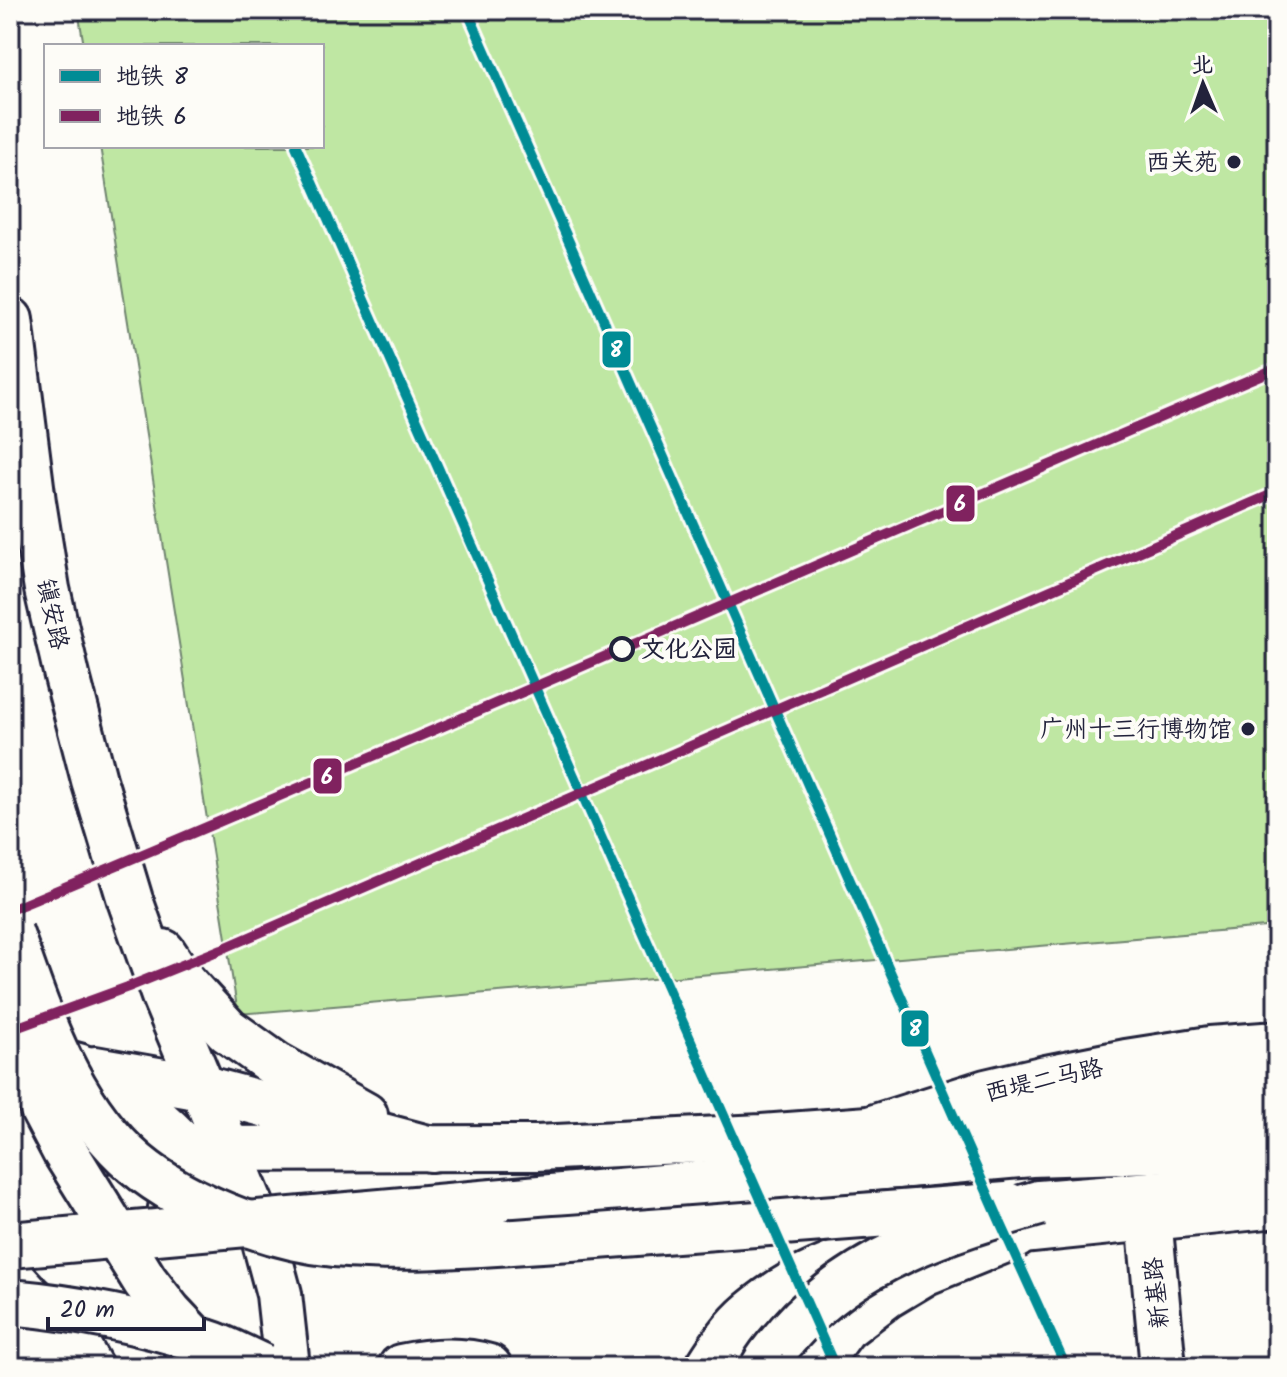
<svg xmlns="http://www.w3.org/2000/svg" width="1287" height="1377" viewBox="0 0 1287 1377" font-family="Kalam,'LXGW WenKai TC',sans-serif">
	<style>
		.green { fill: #bfe7a3; stroke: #70846f; stroke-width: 2 }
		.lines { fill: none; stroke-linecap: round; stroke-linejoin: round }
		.street-casing { stroke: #22223b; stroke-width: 50 }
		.secondary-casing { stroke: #22223b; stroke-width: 50 }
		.primary-casing { stroke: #22223b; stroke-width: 50 }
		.highway-casing { stroke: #22223b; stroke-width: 50 }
		.street { stroke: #fdfcf7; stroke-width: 44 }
		.secondary { stroke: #fdfcf7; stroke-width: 44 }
		.primary { stroke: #fdfcf7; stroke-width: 44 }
		.highway { stroke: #fdfcf7; stroke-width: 44 }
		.primary-bridge-casing { stroke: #22223b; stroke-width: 50; stroke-linecap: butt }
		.highway-bridge-casing { stroke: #22223b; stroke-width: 50; stroke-linecap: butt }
		.primary-bridge { stroke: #fdfcf7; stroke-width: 44 }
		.highway-bridge { stroke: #fdfcf7; stroke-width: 44 }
		.metro-1-casing { stroke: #fdfcf7; stroke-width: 16 }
		.metro-2-casing { stroke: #fdfcf7; stroke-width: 16 }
		.metro-1 { stroke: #008c95; stroke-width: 10 }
		.metro-2 { stroke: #80225f; stroke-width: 10 }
		.poi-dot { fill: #22223b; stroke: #fdfcf7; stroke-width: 3 }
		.stop-dot { fill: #fdfcf7; stroke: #22223b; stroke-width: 4 }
		.labels { text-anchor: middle; stroke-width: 8; stroke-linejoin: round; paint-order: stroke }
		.poi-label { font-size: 24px; fill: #22223b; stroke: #fdfcf7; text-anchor: end }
		.street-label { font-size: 24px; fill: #22223b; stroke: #fdfcf7 }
		.stop-label { font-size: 24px; font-weight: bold; fill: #22223b; stroke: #fdfcf7; text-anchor: start }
		.line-badge { stroke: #fdfcf7; stroke-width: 3 }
		.badge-label { font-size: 22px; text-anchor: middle; font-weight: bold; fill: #fff }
	</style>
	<rect width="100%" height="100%" fill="#fdfcf7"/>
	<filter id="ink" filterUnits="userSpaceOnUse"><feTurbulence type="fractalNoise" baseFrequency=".0125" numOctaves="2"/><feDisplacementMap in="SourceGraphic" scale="16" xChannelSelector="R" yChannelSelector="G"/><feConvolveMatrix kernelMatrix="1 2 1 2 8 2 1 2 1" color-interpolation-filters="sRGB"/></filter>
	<g filter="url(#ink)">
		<polygon class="green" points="78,10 1277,10 1277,926 238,1014 100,146 322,146 322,46 84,46"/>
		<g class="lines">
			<defs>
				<g id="street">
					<polyline points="1149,1218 1163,1367"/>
					<polyline points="815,1367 844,1328 886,1296 926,1272 1015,1236"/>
				</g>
				<g id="secondary">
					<polyline points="991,1131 1108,1130 1277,1121"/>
					<polyline points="965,1237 1277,1205"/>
					<polyline points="124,1262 120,1230 126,1192 133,1176 162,1155 189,1149 536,1148 762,1137 869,1129 986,1092 1046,1078 1126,1062 1210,1049 1277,1044"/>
					<path d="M708 1367C720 1348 733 1328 751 1313 791 1279 842 1257 893 1249"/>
				</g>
				<g id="primary">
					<polyline points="10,320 33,502 47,589 67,676 94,780 130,900 164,996 262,1231 279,1294 287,1367"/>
					<polyline points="163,952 183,982 227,1030 276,1065 365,1115"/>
					<path d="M35 1059C48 1061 65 1062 78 1066 88 1070 99 1079 109 1085 165 1119 209 1165 236 1224"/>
					<polyline points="95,1069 203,1088 431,1149"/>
					<polyline points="869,1129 1277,1084"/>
					<polyline points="10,1132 144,1367"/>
					<polyline points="1039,1203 1277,1184"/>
					<polyline points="10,1213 28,1226 63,1264"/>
					<path d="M401 1367C429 1361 462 1359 489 1367"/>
				</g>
				<polyline id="highway" points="493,1202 1031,1154 1277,1146"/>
			</defs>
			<use href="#street" class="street-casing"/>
			<use href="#secondary" class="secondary-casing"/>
			<use href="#primary" class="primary-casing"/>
			<use href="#highway" class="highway-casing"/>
			<use href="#street" class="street"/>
			<use href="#secondary" class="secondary"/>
			<use href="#primary" class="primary"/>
			<use href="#highway" class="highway"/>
			<defs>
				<path id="primary-bridge" d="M10 932C38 1011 64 1095 126 1155 175 1202 269 1238 335 1244 414 1251 493 1243 571 1238 717 1228 861 1215 1007 1205"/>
				<g id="highway-bridge">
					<polyline points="10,1002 14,1022 43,1110 64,1150 145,1281 169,1312 221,1367"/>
					<polyline points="10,1245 493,1202"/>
					<path d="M10 1302C76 1308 143 1321 206 1342 226 1348 244 1359 263 1367"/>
					<path d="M763 1367C770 1354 780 1344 789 1333 853 1259 948 1229 1039 1203"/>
				</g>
			</defs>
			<use href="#primary-bridge" class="primary-bridge-casing"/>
			<use href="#highway-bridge" class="highway-bridge-casing"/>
			<use href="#primary-bridge" class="primary-bridge"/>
			<use href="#highway-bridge" class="highway-bridge"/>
			<defs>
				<g id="metro-1">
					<polyline points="467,10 1002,1226 1066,1367"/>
					<polyline points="296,146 835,1367"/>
				</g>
				<g id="metro-2">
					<path d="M10 910C434 733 854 547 1277 368"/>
					<polyline points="10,1030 128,987 222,949 1277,492"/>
				</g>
			</defs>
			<use href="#metro-1" class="metro-1-casing"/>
			<use href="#metro-2" class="metro-2-casing"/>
			<use href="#metro-1" class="metro-1"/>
			<use href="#metro-2" class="metro-2"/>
		</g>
	</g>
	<g class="poi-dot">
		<circle cx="1234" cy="162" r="8"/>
		<circle cx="1248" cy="729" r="8"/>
	</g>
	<circle class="stop-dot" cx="622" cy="649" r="11"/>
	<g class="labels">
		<g class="poi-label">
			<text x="1218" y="170">西关苑</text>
			<text x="1232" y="737">广州十三行博物馆</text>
		</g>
		<g class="street-label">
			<text transform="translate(53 614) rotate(78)" y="8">镇安路</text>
			<text transform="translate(1044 1080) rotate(-13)" y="8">西堤二马路</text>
			<text transform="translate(1156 1293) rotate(-96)" y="8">新基路</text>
		</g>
		<g class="stop-label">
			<text x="641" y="657">文化公园</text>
		</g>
	</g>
	<g class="line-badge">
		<rect x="601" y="330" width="31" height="39" rx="8" fill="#008c95"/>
		<rect x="945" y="484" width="31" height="39" rx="8" fill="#80225f"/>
		<rect x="312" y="757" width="31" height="38" rx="8" fill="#80225f"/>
		<rect x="900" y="1009" width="30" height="39" rx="8" fill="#008c95"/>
	</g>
	<g class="badge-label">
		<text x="616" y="357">8</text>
		<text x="960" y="511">6</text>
		<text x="327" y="784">6</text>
		<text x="915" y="1036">8</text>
	</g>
	<rect width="1287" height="1377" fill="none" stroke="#fdfcf7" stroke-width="40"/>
	<rect x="20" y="20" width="1247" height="1337" fill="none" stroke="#22223b" stroke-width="3" filter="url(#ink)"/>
	<rect x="44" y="44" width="280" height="104" fill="#fdfcf7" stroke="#a5a5ac" stroke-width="2"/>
	<rect x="60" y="70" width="40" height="12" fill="#008c95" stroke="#a5a5ac" stroke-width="2"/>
	<text x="116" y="84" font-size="24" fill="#22223b">地铁 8</text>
	<rect x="60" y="110" width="40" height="12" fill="#80225f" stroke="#a5a5ac" stroke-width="2"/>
	<text x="116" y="124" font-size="24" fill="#22223b">地铁 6</text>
	<g transform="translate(1203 84) rotate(358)" stroke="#fdfcf7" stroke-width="6" paint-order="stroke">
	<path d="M0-6L14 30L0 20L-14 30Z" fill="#22223b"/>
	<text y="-12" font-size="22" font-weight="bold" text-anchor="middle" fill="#22223b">北</text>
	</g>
	<path d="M48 1317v12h156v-12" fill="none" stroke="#22223b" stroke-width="4"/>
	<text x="60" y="1317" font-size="24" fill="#22223b" stroke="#fdfcf7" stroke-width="6" paint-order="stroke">20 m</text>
</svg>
